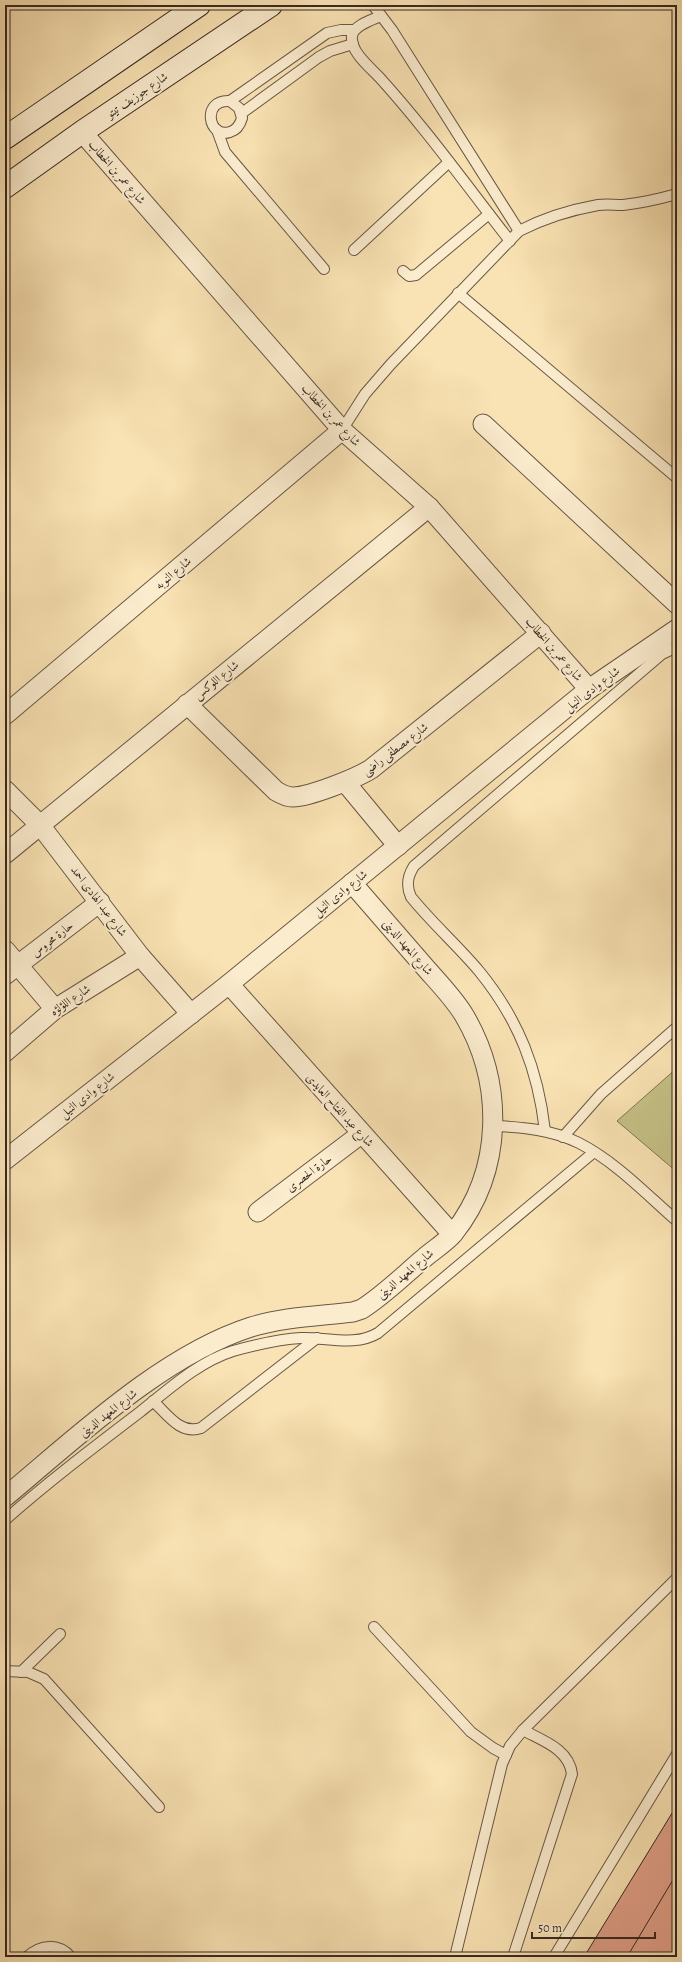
<svg xmlns="http://www.w3.org/2000/svg" width="682" height="1962" viewBox="0 0 682 1962" font-family="Alegreya,Amiri,serif">
	<style>
		.green { fill: #c5c187; stroke: #7e7555 }
		.building { fill: #e0a088; stroke: #372923 }
		.lines { fill: none; stroke-linecap: round; stroke-linejoin: round }
		.lane-casing { stroke: #685747; stroke-width: 12 }
		.street-casing { stroke: #685747; stroke-width: 21 }
		.secondary-casing { stroke: #372923; stroke-width: 24 }
		.lane { stroke: #fbecce; stroke-width: 10 }
		.street { stroke: #fbecce; stroke-width: 19 }
		.secondary { stroke: #fbecce; stroke-width: 22 }
		.labels { text-anchor: middle; stroke-width: 4; stroke-linejoin: round; paint-order: stroke }
		.street-label { font-size: 12px; fill: #372923; stroke: #fbecce }
	</style>
	<rect width="100%" height="100%" fill="#f9e2b3"/>
	<filter id="stains"><feTurbulence type="fractalNoise" baseFrequency=".005" numOctaves="4"/><feColorMatrix values="0 0 0 0 .2 0 0 0 0 .09 0 0 0 0 .02 0 0 0 .5 -.17"/></filter>
	<radialGradient id="worn" r=".72"><stop offset=".6" stop-color="#630" stop-opacity="0"/><stop offset="1" stop-color="#630" stop-opacity=".3"/></radialGradient>
	<polygon class="green" points="677,1068 677,1172 617,1121"/>
	<g class="building">
		<polygon points="677,1805 677,1957 584,1957"/>
		<polygon points="677,1873 677,1957 627,1957"/>
	</g>
	<g class="lines">
		<defs>
			<g id="lane">
				<polyline points="373,5 392,30 519,231"/>
				<path d="M381 16C372 20 354 25 352 36 350 52 371 68 380 78 427 130 467 186 510 241"/>
				<path d="M230 101 239 108 242 118C240 125 237 130 230 132 208 139 201 99 230 101L327 33 341 30H354"/>
				<polyline points="242,113 319,57 330,51 353,44"/>
				<polyline points="217,130 225,152 324,269"/>
				<polyline points="354,250 449,162"/>
				<polyline points="403,271 409,276 416,275 489,214"/>
				<polyline points="458,293 677,478"/>
				<path d="M342 430 365 394 391 364 519 231C544 218 570 210 598 205 606 204 614 205 623 205 641 203 659 199 677 194"/>
				<path d="M493 1126C523 1127 553 1130 579 1143 616 1162 646 1194 677 1221"/>
				<path d="M545 1131C538 1070 519 1020 479 971 458 946 432 923 411 897 406 886 407 877 414 866L662 654 677 647"/>
				<polyline points="563,1137 601,1094 677,1027"/>
				<path d="M153 1401C167 1414 180 1435 201 1428L317 1338"/>
				<path d="M5 1520C48 1482 94 1447 140 1412 168 1390 198 1362 233 1351 255 1345 278 1339 301 1338 327 1337 355 1347 378 1333L594 1152"/>
				<polyline points="374,1627 471,1732 493,1748 506,1755"/>
				<polyline points="5,1671 28,1672 44,1679 159,1807"/>
				<polyline points="21,1672 60,1634"/>
				<path d="M27 1957C41 1944 58 1943 71 1957"/>
				<polyline points="455,1957 502,1764 510,1746 523,1730 677,1578"/>
				<path d="M513 1957 572 1774C569 1749 543 1741 523 1730"/>
				<polyline points="554,1957 677,1754"/>
			</g>
			<g id="street">
				<polyline points="82,132 342,430 429,507 589,689"/>
				<polyline points="483,424 677,604"/>
				<path d="M187 704 276 791C281 794 286 797 293 797 309 797 357 778 371 769L541 633"/>
				<polyline points="5,715 342,430"/>
				<polyline points="345,782 398,846"/>
				<polyline points="5,790 40,825 140,956 191,1014"/>
				<polyline points="5,854 429,507"/>
				<polyline points="5,950 55,1009"/>
				<polyline points="5,975 100,902"/>
				<polyline points="229,984 452,1234"/>
				<polyline points="5,1052 55,1009 140,956"/>
				<polyline points="5,1160 229,984 589,689 677,629"/>
				<polyline points="258,1212 361,1134"/>
				<path d="M5 1497C76 1438 163 1355 251 1327 283 1317 320 1316 353 1312L362 1309C384 1295 403 1276 423 1259 432 1251 445 1243 453 1234 504 1170 504 1083 464 1015 453 997 437 981 424 966 400 938 376 911 352 883"/>
			</g>
			<g id="secondary">
				<polyline points="5,138 199,5"/>
				<polyline points="5,187 82,132 271,5"/>
			</g>
		</defs>
		<use href="#lane" class="lane-casing"/>
		<use href="#street" class="street-casing"/>
		<use href="#secondary" class="secondary-casing"/>
		<use href="#lane" class="lane"/>
		<use href="#street" class="street"/>
		<use href="#secondary" class="secondary"/>
	</g>
	<g class="labels">
		<g class="street-label">
			<text transform="translate(137 95) rotate(-34)" y="4">شارع جوزيف تيتو</text>
			<text transform="translate(117 172) rotate(49)" y="4">شارع عمر بن الخطاب</text>
			<text transform="translate(331 415) rotate(47)" y="4">شارع عمر بن الخطاب</text>
			<text transform="translate(173 573) rotate(-40)" y="4">شارع النوبه</text>
			<text transform="translate(554 649) rotate(49)" y="4">شارع عمر بن الخطاب</text>
			<text transform="translate(216 680) rotate(-39)" y="4">شارع اللوكس</text>
			<text transform="translate(592 689) rotate(-37)" y="4">شارع وادى النيل</text>
			<text transform="translate(395 749) rotate(-37)" y="4">شارع مصطفى راضى</text>
			<text transform="translate(340 893) rotate(-39)" y="4">شارع وادى النيل</text>
			<text transform="translate(99 901) rotate(53)" y="4">شارع عبد الهادى احمد</text>
			<text transform="translate(52 939) rotate(-38)" y="4">حارة محروس</text>
			<text transform="translate(408 947) rotate(49)" y="4">شارع المعهد الدينى</text>
			<text transform="translate(70 1000) rotate(-34)" y="4">شارع اللؤلؤه</text>
			<text transform="translate(87 1095) rotate(-38)" y="4">شارع وادى النيل</text>
			<text transform="translate(340 1110) rotate(48)" y="4">شارع عبد الفتاح العايدى</text>
			<text transform="translate(309 1173) rotate(-37)" y="4">حارة الحصرى</text>
			<text transform="translate(405 1274) rotate(-40)" y="4">شارع المعهد الدينى</text>
			<text transform="translate(108 1413) rotate(-38)" y="4">شارع المعهد الدينى</text>
		</g>
	</g>
	<rect width="682" height="1962" fill="none" stroke="#f9e2b3" stroke-width="20"/>
	<rect x="6" y="6" width="670" height="1950" fill="none" stroke="#372923" stroke-width="2"/>
	<rect x="10" y="10" width="662" height="1942" fill="none" stroke="#372923"/>
	<path d="M532 1932v6h123v-6" fill="none" stroke="#372923" stroke-width="2"/>
	<text x="538" y="1932" font-size="12" fill="#372923" stroke="#fbecce" stroke-width="3" paint-order="stroke">50 m</text>
	<rect width="100%" height="100%" filter="url(#stains)"/>
	<rect width="100%" height="100%" fill="url(#worn)"/>
</svg>
